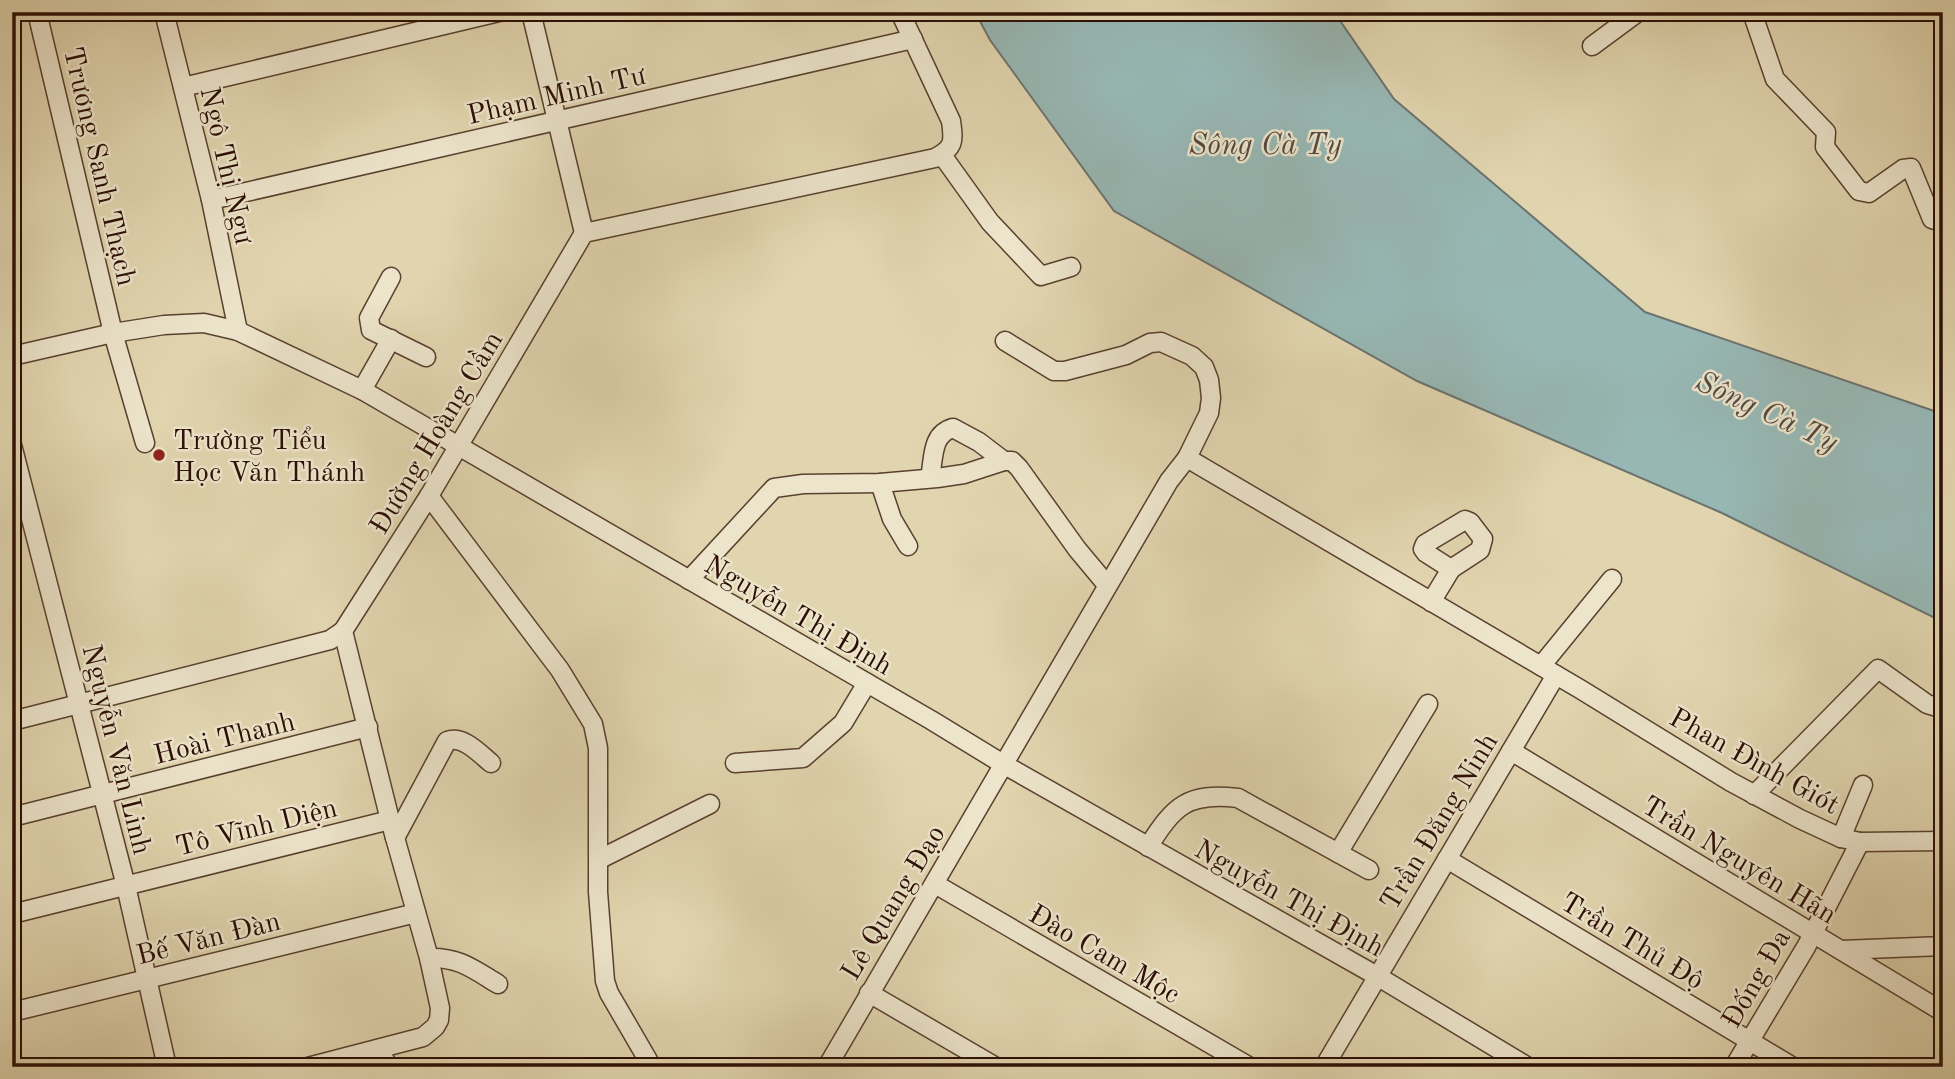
<svg xmlns="http://www.w3.org/2000/svg" width="1955" height="1079" viewBox="0 0 1955 1079" font-family="'Old Standard TT',serif">
	<style>
		.water { fill: #97b7b4; stroke: #6c736e; stroke-width: 2 }
		.lines { fill: none; stroke-linecap: round; stroke-linejoin: round }
		.minor-casing { stroke: #59402f; stroke-width: 21 }
		.minor { stroke: #ece4cb; stroke-width: 18 }
		.poi-dot { fill: #8f2418; stroke: #ece4cb; stroke-width: 2.5 }
		.labels { text-anchor: middle; stroke-width: 5; stroke-linejoin: round; paint-order: stroke }
		.street-label { font-size: 28px; fill: #2c0e04; stroke: #ece4cb }
		.poi-label { font-size: 28px; fill: #2c0e04; stroke: #ece4cb; text-anchor: start }
		.water-label { font-size: 30px; font-style: italic; fill: #514942; stroke: #ece4cb }
	</style>
	<rect width="100%" height="100%" fill="#e1d5af"/>
	<filter id="stains"><feTurbulence type="fractalNoise" baseFrequency=".00286" numOctaves="4"/><feColorMatrix values="0 0 0 0 .2 0 0 0 0 .09 0 0 0 0 .02 0 0 0 .5 -.17"/></filter>
	<radialGradient id="worn" r=".72"><stop offset=".6" stop-color="#630" stop-opacity="0"/><stop offset="1" stop-color="#630" stop-opacity=".3"/></radialGradient>
	<polygon class="water" points="975,12 1334,12 1394,99 1645,312 1943,414 1943,622 1722,513 1417,381 1114,211 990,40"/>
	<g class="lines">
		<defs>
			<g id="minor">
				<polyline points="37,12 113,333 145,443"/>
				<polyline points="164,12 211,200 238,331"/>
				<polyline points="531,12 584,233"/>
				<polyline points="1752,12 1775,79 1826,132 1825,147 1859,191 1869,193 1903,169 1911,168 1932,219 1938,221 1943,219"/>
				<polyline points="1592,46 1638,12"/>
				<polyline points="183,87 499,12"/>
				<polyline points="942,155 990,222 1041,276 1071,267"/>
				<polyline points="211,200 913,39"/>
				<polyline points="391,277 369,318 371,330 426,357"/>
				<polyline points="1005,341 1054,371 1065,371 1126,355 1150,343 1161,342 1192,356 1204,367 1209,380 1211,398 1209,413 1187,458"/>
				<polyline points="12,356 113,333 164,325 204,323 238,331 362,390 931,720 1003,764 1377,976 1528,1067"/>
				<polyline points="362,390 391,339"/>
				<polyline points="12,445 126,886 167,1067"/>
				<path d="M930 478C934 458 931 434 953 428L979 442 1004 461"/>
				<polyline points="880,483 892,519 908,546"/>
				<polyline points="429,496 560,670 593,724 598,748 598,892 605,981 609,993 652,1067"/>
				<polygon points="1465,520 1470,522 1483,539 1480,550 1451,569 1426,553 1423,549 1425,544"/>
				<polyline points="689,580 774,488 803,484 880,483 937,478 964,474 1004,461 1012,461 1019,468 1077,549 1107,585"/>
				<polyline points="1431,602 1451,569"/>
				<polyline points="1541,666 1612,579"/>
				<polyline points="12,721 330,640 343,631"/>
				<polyline points="1511,751 1943,1012"/>
				<polyline points="735,763 803,758 843,723 867,683"/>
				<polyline points="1754,795 1878,669 1927,704 1943,709"/>
				<polyline points="12,817 368,727"/>
				<path d="M395 838 447 741C463 735 479 753 491 763"/>
				<polyline points="1841,838 1863,785"/>
				<path d="M1148 847C1174 806 1187 792 1238 798L1369 870"/>
				<polyline points="1338,853 1428,704"/>
				<polyline points="600,859 710,804"/>
				<polyline points="1447,859 1793,1067"/>
				<polyline points="935,884 1250,1067"/>
				<polyline points="12,914 390,820"/>
				<polyline points="1841,950 1943,946"/>
				<path d="M429 958C459 957 473 969 498 984"/>
				<polyline points="869,993 996,1067"/>
				<polyline points="12,1012 416,913"/>
				<polyline points="378,1049 389,1067"/>
				<path d="M308 1067 423 1037 435 1027 439 1020 440 1008 429 958 390 820 343 631 429 496 584 233 935 158C954 148 954 142 951 121L900 12"/>
				<polyline points="827,1067 1169,481 1187,458 1580,689 1731,782 1800,819 1841,838 1860,842 1943,841"/>
				<polyline points="1324,1067 1556,675"/>
				<polyline points="1734,1067 1806,947 1860,842"/>
			</g>
		</defs>
		<use href="#minor" class="minor-casing"/>
		<use href="#minor" class="minor"/>
	</g>
	<circle class="poi-dot" cx="159" cy="455" r="7"/>
	<g class="labels">
		<g class="street-label">
			<text transform="translate(556 94) rotate(-13)" y="10">Phạm Minh Tư</text>
			<text transform="translate(228 165) rotate(77)" y="10">Ngô Thị Ngư</text>
			<text transform="translate(101 166) rotate(77)" y="10">Trương Sanh Thạch</text>
			<text transform="translate(435 432) rotate(-59)" y="10">Đường Hoàng Cầm</text>
			<text transform="translate(799 614) rotate(30)" y="10">Nguyễn Thị Định</text>
			<text transform="translate(224 737) rotate(-14)" y="10">Hoài Thanh</text>
			<text transform="translate(118 749) rotate(76)" y="10">Nguyễn Văn Linh</text>
			<text transform="translate(1755 760) rotate(29)" y="10">Phan Đình Giót</text>
			<text transform="translate(1438 821) rotate(-59)" y="10">Trần Đăng Ninh</text>
			<text transform="translate(256 826) rotate(-14)" y="10">Tô Vĩnh Diện</text>
			<text transform="translate(1740 859) rotate(31)" y="10">Trần Nguyên Hãn</text>
			<text transform="translate(1290 897) rotate(29)" y="10">Nguyễn Thị Định</text>
			<text transform="translate(892 902) rotate(-59)" y="10">Lê Quang Đạo</text>
			<text transform="translate(208 937) rotate(-14)" y="10">Bế Văn Đàn</text>
			<text transform="translate(1633 940) rotate(31)" y="10">Trần Thủ Độ</text>
			<text transform="translate(1105 953) rotate(30)" y="10">Đào Cam Mộc</text>
			<text transform="translate(1755 978) rotate(-60)" y="10">Đống Đa</text>
		</g>
		<g class="poi-label">
			<text x="173" y="449">Trường Tiểu<tspan x="173" dy="32">Học Văn Thánh</tspan></text>
		</g>
		<g class="water-label">
			<text x="1265" y="154">Sông Cà Ty</text>
			<text transform="translate(1767 411) rotate(25)" y="10">Sông Cà Ty</text>
		</g>
	</g>
	<rect width="1955" height="1079" fill="none" stroke="#e1d5af" stroke-width="42"/>
	<rect x="14" y="14" width="1927" height="1051" fill="none" stroke="#2c0e04" stroke-width="3.5"/>
	<rect x="21" y="21" width="1913" height="1037" fill="none" stroke="#2c0e04" stroke-width="2"/>
	<rect width="100%" height="100%" filter="url(#stains)"/>
	<rect width="100%" height="100%" fill="url(#worn)"/>
</svg>
